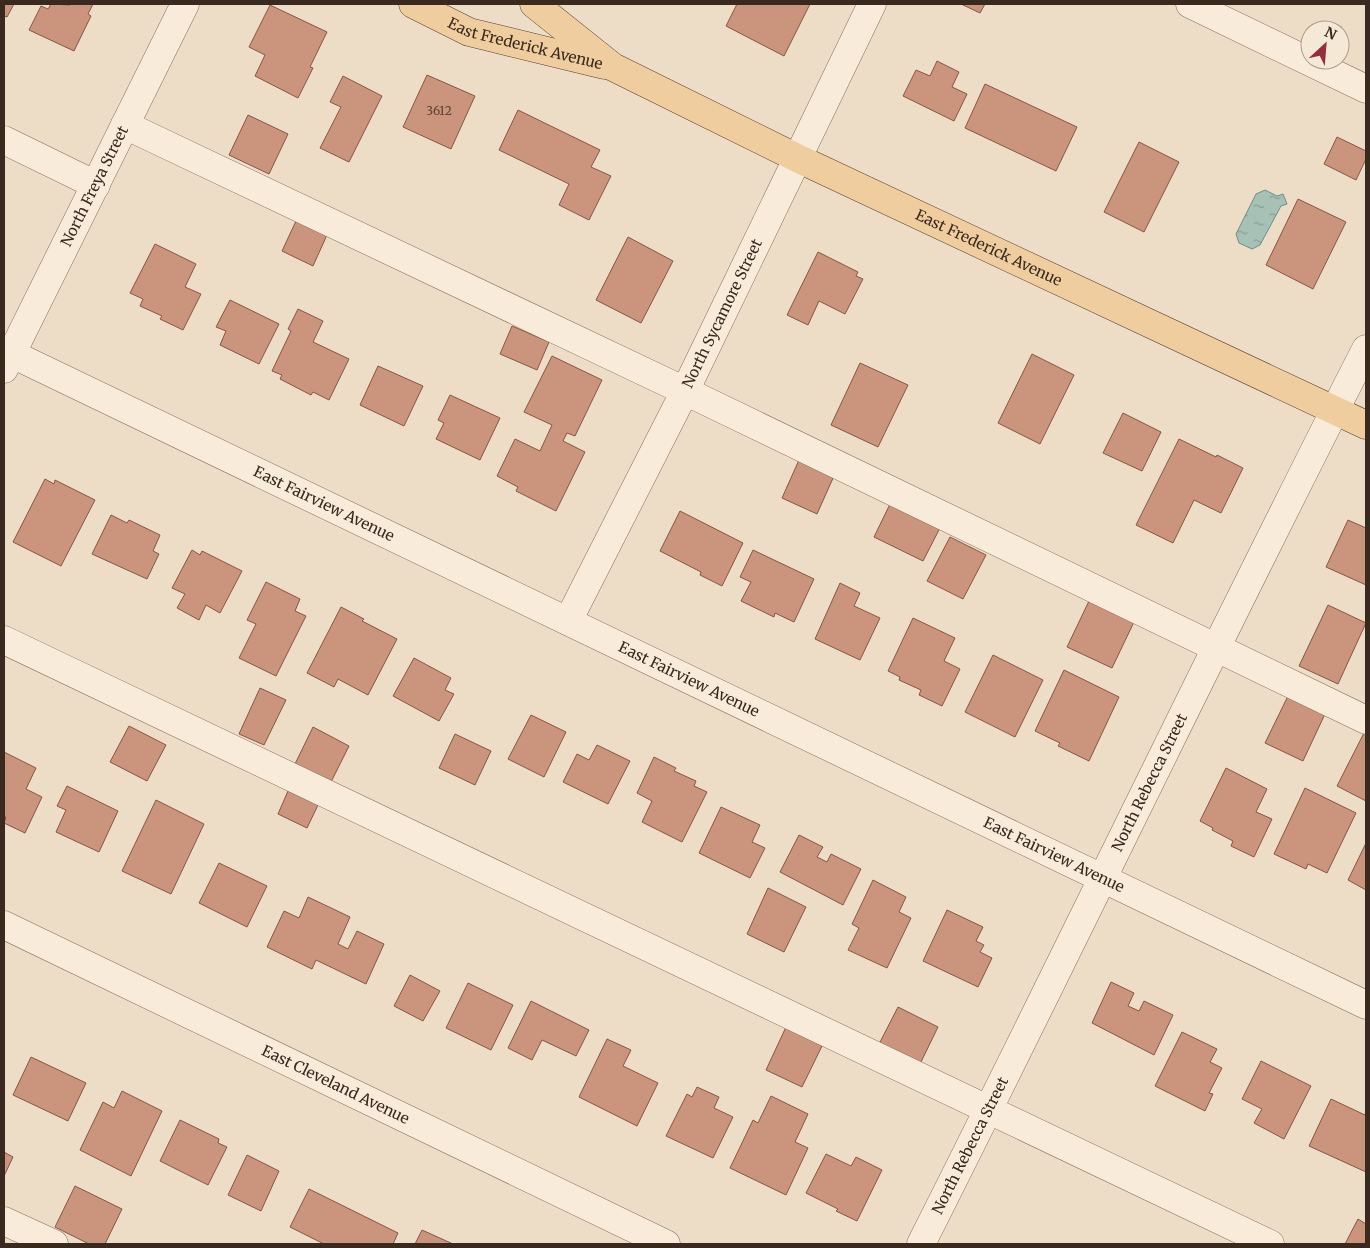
<svg xmlns="http://www.w3.org/2000/svg" width="1370" height="1248" viewBox="0 0 1370 1248" font-family="Merriweather,serif">
	<style>
		.water { fill: url(#water-ripples); stroke: #6e8f83 }
		.building { fill: #ca947d; stroke: #875643 }
		.lines { fill: none; stroke-linecap: round; stroke-linejoin: round }
		.minor-casing { stroke: #886f5c; stroke-width: 29 }
		.major-casing { stroke: #563e30; stroke-width: 29 }
		.minor { stroke: #f8ebd9; stroke-width: 28 }
		.major { stroke: #efcd9f; stroke-width: 28 }
		.labels { text-anchor: middle; stroke-width: 5; stroke-linejoin: round; paint-order: stroke }
		.number-label { font-size: 12px; fill: #5d4436 }
		.street-label { font-size: 15px; fill: #39291f; stroke: #f5e8d5 }
	</style>
	<defs>
		<pattern id="water-ripples" width="26" height="14" patternUnits="userSpaceOnUse" patternTransform="scale(1.25)"><rect width="26" height="14" fill="#a7c1b6"/><path d="M2 4q2-2 4 0t4 0M15 11q2-2 4 0t4 0" fill="none" stroke="#899d93"/></pattern>
	</defs>
	<rect width="100%" height="100%" fill="#edddc6"/>
	<polygon class="water" points="1265,190 1277,196 1283,194 1287,204 1281,206 1260,245 1252,249 1239,243 1236,234 1256,194"/>
	<g class="building">
		<polygon points="4,4 14,4 7,17 4,16"/>
		<polygon points="51,4 70,5 71,4 93,4 88,14 91,16 74,51 29,30 41,6 48,9"/>
		<polygon points="737,4 810,4 784,56 726,26"/>
		<polygon points="961,4 985,4 980,13"/>
		<polygon points="270,5 327,32 310,67 313,68 298,98 255,76 265,55 249,47"/>
		<polygon points="937,61 959,72 952,87 967,94 954,121 903,96 916,70 930,76"/>
		<polygon points="427,75 475,96 451,149 403,127"/>
		<polygon points="343,76 382,96 349,162 320,148 341,107 330,102"/>
		<polygon points="985,84 1077,127 1056,171 965,128"/>
		<polygon points="518,110 600,150 591,167 611,176 589,220 559,205 569,184 499,150"/>
		<polygon points="248,115 288,134 269,174 229,155"/>
		<polygon points="1337,137 1366,151 1366,159 1356,180 1324,164"/>
		<polygon points="1139,142 1179,162 1144,232 1104,212"/>
		<polygon points="1298,199 1346,222 1313,289 1266,265"/>
		<polygon points="296,221 327,235 313,266 282,251"/>
		<polygon points="628,237 673,261 641,323 596,300"/>
		<polygon points="155,244 196,264 185,287 201,294 183,330 160,319 162,316 140,306 143,299 130,293"/>
		<polygon points="818,252 858,272 856,276 863,279 845,314 819,301 808,325 787,315"/>
		<polygon points="230,300 279,324 259,364 220,345 226,331 216,327"/>
		<polygon points="298,309 323,321 313,342 349,359 329,400 313,392 311,395 280,379 282,375 272,371 291,331 288,329"/>
		<polygon points="512,326 549,342 537,370 500,354"/>
		<polygon points="1032,354 1074,375 1040,444 998,423"/>
		<polygon points="552,356 602,380 575,436 567,433 563,441 585,452 556,511 516,491 518,487 497,476 515,439 540,451 552,425 524,412"/>
		<polygon points="860,363 908,385 878,447 831,425"/>
		<polygon points="378,366 423,386 404,426 360,405"/>
		<polygon points="450,395 500,418 480,460 436,439 444,423 438,420"/>
		<polygon points="1123,413 1161,432 1142,471 1103,453"/>
		<polygon points="1179,439 1216,457 1217,455 1243,468 1221,513 1194,500 1173,543 1136,525"/>
		<polygon points="799,460 834,476 817,514 782,498"/>
		<polygon points="45,479 54,484 55,480 95,500 61,566 13,542"/>
		<polygon points="891,502 941,526 923,561 874,537"/>
		<polygon points="680,511 743,543 722,586 700,575 701,572 660,551"/>
		<polygon points="111,515 127,523 129,520 160,535 153,551 159,554 147,579 92,554"/>
		<polygon points="1348,520 1366,528 1366,585 1326,567"/>
		<polygon points="950,537 986,555 963,599 927,581"/>
		<polygon points="192,550 200,555 202,551 242,571 220,613 206,605 199,620 177,608 185,594 172,588"/>
		<polygon points="753,550 814,579 794,622 775,613 774,617 741,601 751,582 740,577"/>
		<polygon points="266,582 300,599 295,611 306,616 276,676 239,658 256,624 247,620"/>
		<polygon points="840,583 860,593 854,606 880,618 860,660 815,639"/>
		<polygon points="1089,601 1134,622 1112,668 1067,647"/>
		<polygon points="1328,605 1366,623 1338,684 1299,666"/>
		<polygon points="341,607 364,619 362,621 397,639 368,695 338,679 334,687 307,673"/>
		<polygon points="913,618 955,638 944,661 960,669 942,706 919,695 921,690 899,680 900,677 888,671"/>
		<polygon points="993,655 1043,680 1015,737 965,712"/>
		<polygon points="414,658 451,678 445,690 454,694 439,721 393,696"/>
		<polygon points="1064,670 1119,697 1089,761 1058,746 1060,743 1035,731"/>
		<polygon points="260,688 286,700 264,745 239,734"/>
		<polygon points="1288,696 1325,714 1303,761 1265,743"/>
		<polygon points="531,715 566,732 544,777 508,759"/>
		<polygon points="129,726 166,745 147,781 110,762"/>
		<polygon points="313,727 349,746 331,782 295,764"/>
		<polygon points="1365,731 1366,731 1366,801 1337,786"/>
		<polygon points="455,734 491,751 475,785 439,768"/>
		<polygon points="597,745 630,761 608,804 563,782 577,754 589,760"/>
		<polygon points="4,752 36,768 26,789 42,797 25,833 4,823 6,817 4,816"/>
		<polygon points="654,757 676,768 674,771 696,781 694,786 707,792 682,842 642,822 652,801 637,793"/>
		<polygon points="1226,768 1267,789 1256,812 1272,819 1254,857 1231,846 1233,841 1212,830 1213,828 1200,821"/>
		<polygon points="67,786 118,811 99,852 56,832 66,810 57,806"/>
		<polygon points="1305,788 1356,813 1327,873 1308,864 1306,869 1274,854"/>
		<polygon points="288,791 318,805 307,828 278,814"/>
		<polygon points="156,800 204,824 171,894 122,871"/>
		<polygon points="721,807 760,825 752,842 765,848 750,878 699,853"/>
		<polygon points="799,835 823,847 817,857 827,862 831,854 861,869 843,905 780,872"/>
		<polygon points="1366,843 1366,890 1348,880"/>
		<polygon points="219,863 267,886 247,927 199,903"/>
		<polygon points="873,880 906,897 899,912 911,918 887,968 848,950 859,928 852,924"/>
		<polygon points="768,888 806,907 784,952 747,934"/>
		<polygon points="308,897 350,917 338,944 348,949 357,931 384,944 366,984 316,960 312,969 267,947 284,911 299,918"/>
		<polygon points="947,910 983,927 976,941 984,945 980,952 992,958 978,987 923,961"/>
		<polygon points="410,975 440,991 423,1021 394,1006"/>
		<polygon points="1111,982 1134,993 1128,1006 1139,1011 1144,1001 1173,1015 1154,1055 1092,1023"/>
		<polygon points="468,983 513,1005 491,1050 446,1028"/>
		<polygon points="531,1001 589,1030 576,1056 542,1040 532,1060 508,1048"/>
		<polygon points="898,1007 938,1027 919,1066 878,1046"/>
		<polygon points="786,1027 822,1046 802,1087 766,1070"/>
		<polygon points="1182,1032 1217,1049 1210,1062 1222,1068 1209,1093 1213,1094 1205,1111 1155,1086"/>
		<polygon points="607,1039 631,1050 623,1066 658,1083 637,1126 579,1097"/>
		<polygon points="31,1057 86,1083 68,1121 13,1095"/>
		<polygon points="1261,1061 1311,1086 1284,1139 1254,1123 1262,1109 1242,1099"/>
		<polygon points="697,1087 719,1097 714,1108 733,1117 713,1158 666,1136 687,1094 692,1097"/>
		<polygon points="122,1091 162,1111 131,1176 80,1150 103,1102 114,1108"/>
		<polygon points="771,1096 808,1114 795,1142 808,1148 786,1195 730,1168 753,1120 758,1123"/>
		<polygon points="1331,1099 1365,1115 1366,1111 1366,1172 1309,1146"/>
		<polygon points="180,1120 219,1139 218,1143 227,1147 208,1185 160,1161"/>
		<polygon points="4,1152 13,1157 4,1176"/>
		<polygon points="826,1154 851,1166 856,1157 882,1170 857,1221 836,1211 838,1209 806,1193"/>
		<polygon points="247,1155 279,1171 261,1211 228,1195"/>
		<polygon points="75,1186 122,1209 105,1244 89,1244 55,1227"/>
		<polygon points="309,1189 398,1233 393,1244 324,1244 290,1227"/>
		<polygon points="1358,1219 1366,1224 1366,1244 1345,1244"/>
		<polygon points="422,1230 453,1244 415,1244"/>
	</g>
	<g class="lines">
		<defs>
			<g id="minor">
				<polyline points="1190,4 1366,89"/>
				<polyline points="125,125 685,391 1366,720"/>
				<polyline points="4,140 96,185"/>
				<path id="s1" d="M12 354 1366 1005"/>
				<path id="s2" d="M4 369 185 4"/>
				<path id="s3" d="M568 621 685 391 872 4"/>
				<polyline points="4,640 1270,1244"/>
				<path id="s4" d="M4 925 666 1244"/>
				<polyline points="4,1221 54,1244"/>
				<path id="s5" d="M921 1244C1071 947 1214 646 1366 349"/>
			</g>
			<g id="major">
				<path id="s6" d="M413 4 469 32 604 65"/>
				<path id="s7" d="M534 4 613 67 797 158 1366 425"/>
			</g>
		</defs>
		<use href="#minor" class="minor-casing"/>
		<use href="#major" class="major-casing"/>
		<use href="#minor" class="minor"/>
		<use href="#major" class="major"/>
	</g>
	<g class="labels">
		<g class="number-label">
			<text x="439" y="115">3612</text>
		</g>
		<g class="street-label">
			<text dy="5" stroke="none"><textPath href="#s6" startOffset="120">East Frederick Avenue</textPath></text>
			<text dy="5" stroke="none"><textPath href="#s2" startOffset="204">North Freya Street</textPath></text>
			<text dy="5" stroke="none"><textPath href="#s7" startOffset="518">East Frederick Avenue</textPath></text>
			<text dy="5" stroke="none"><textPath href="#s3" startOffset="344">North Sycamore Street</textPath></text>
			<text dy="5" stroke="none"><textPath href="#s1" startOffset="346">East Fairview Avenue</textPath></text>
			<text dy="5" stroke="none"><textPath href="#s1" startOffset="751">East Fairview Avenue</textPath></text>
			<text dy="5" stroke="none"><textPath href="#s5" startOffset="515">North Rebecca Street</textPath></text>
			<text dy="5" stroke="none"><textPath href="#s1" startOffset="1156">East Fairview Avenue</textPath></text>
			<text dy="5" stroke="none"><textPath href="#s4" startOffset="368">East Cleveland Avenue</textPath></text>
			<text dy="5" stroke="none"><textPath href="#s5" startOffset="110">North Rebecca Street</textPath></text>
		</g>
	</g>
	<rect width="1370" height="1248" fill="none" stroke="#39291f" stroke-width="10"/>
	<g transform="translate(1325 45) rotate(26)"><circle r="24" fill="#f5e8d5" stroke="#aa9c8c"/>
	<path d="M0-4L9 19L0 12L-9 19Z" fill="#952e3a"/>
	<text y="-8" font-size="14" font-weight="bold" text-anchor="middle" fill="#39291f">N</text>
	</g>
</svg>
